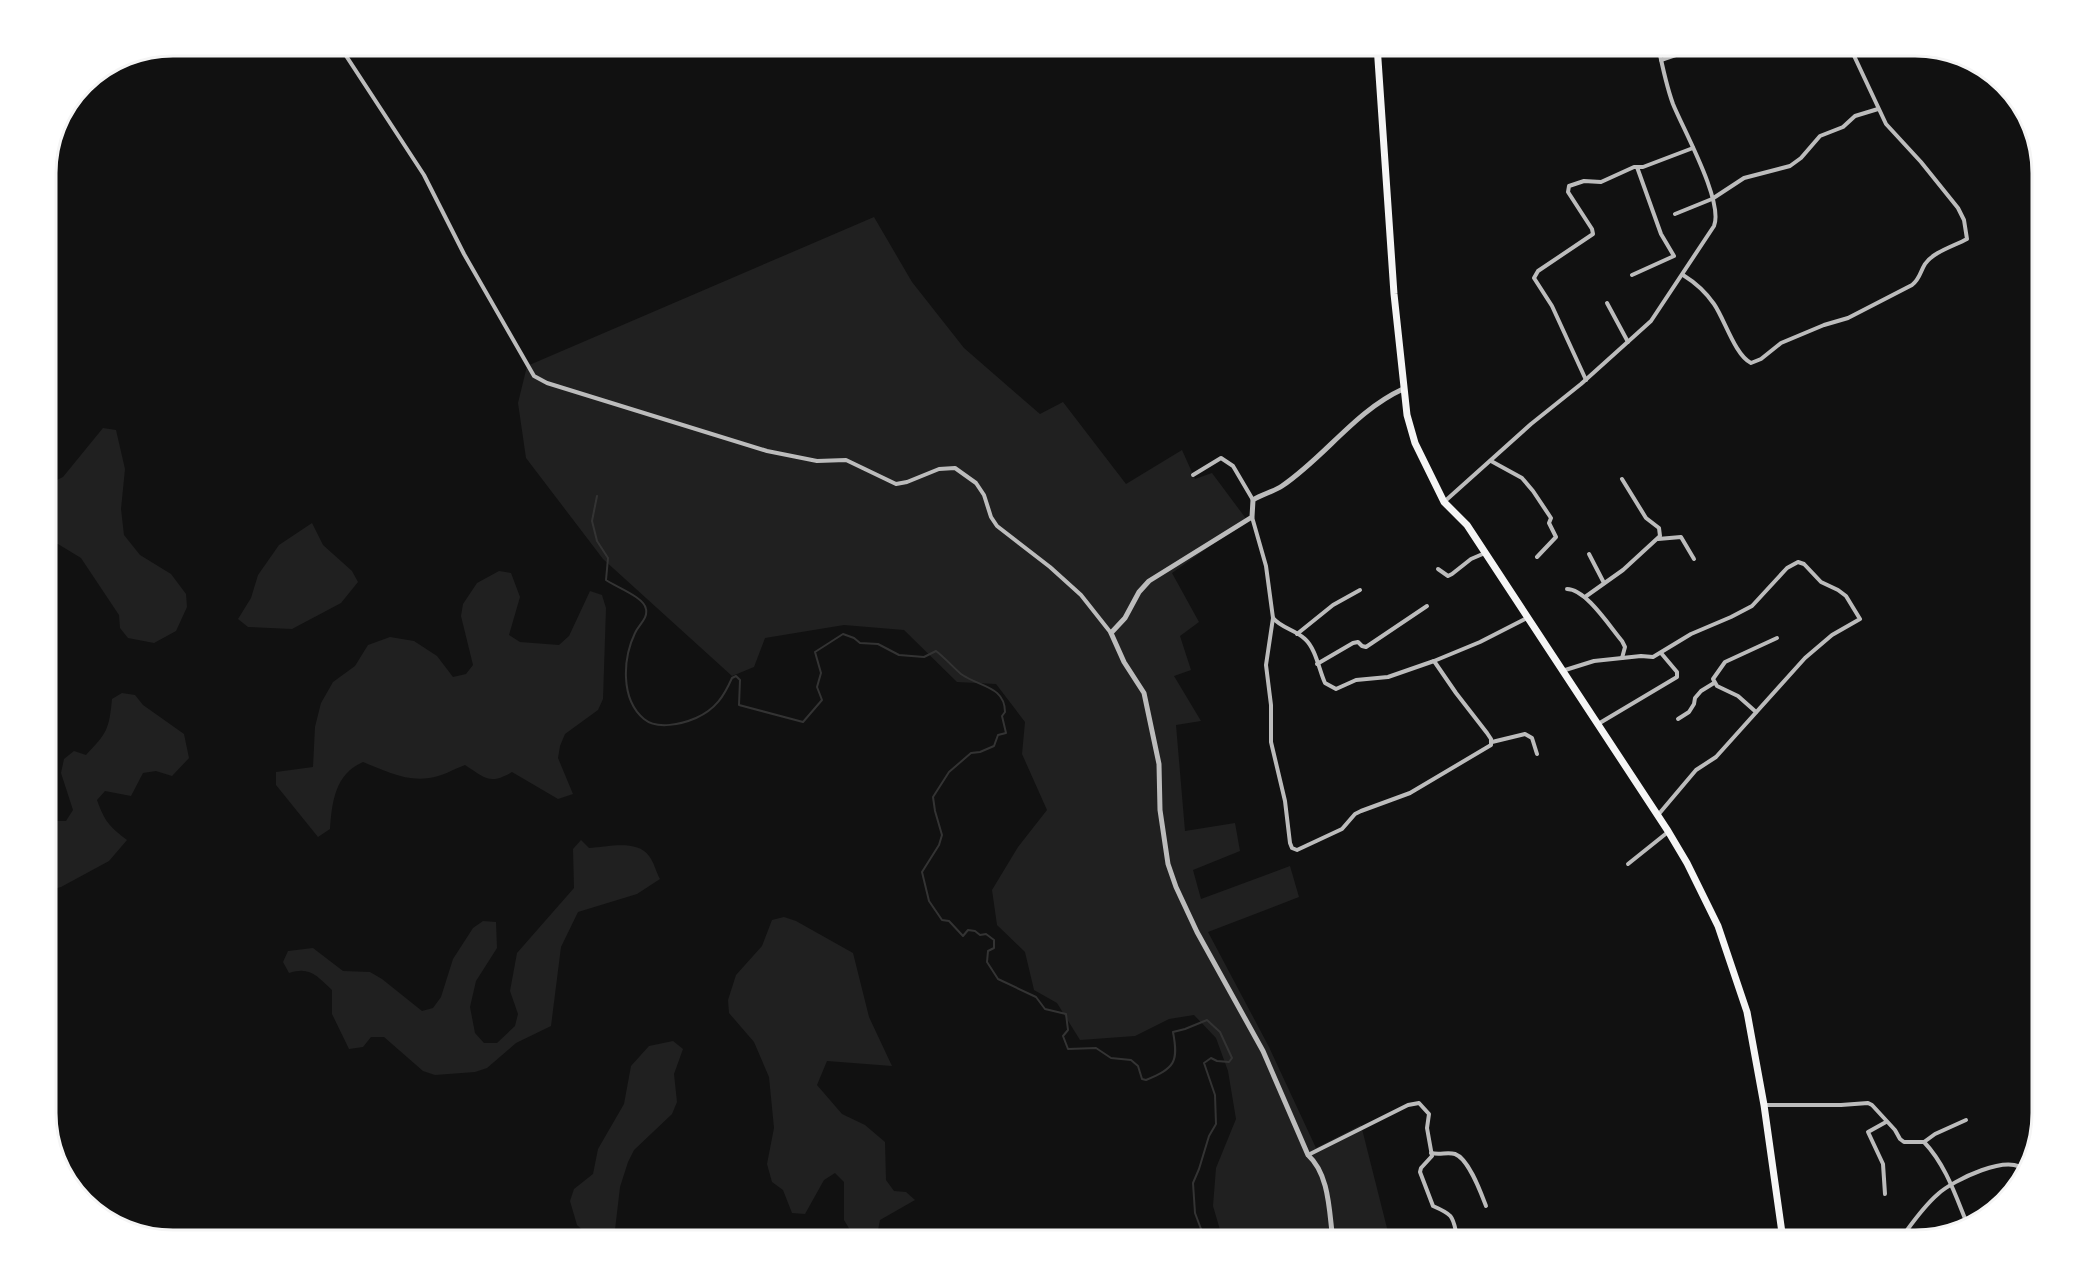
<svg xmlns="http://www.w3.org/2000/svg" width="2087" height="1285" viewBox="0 0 2087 1285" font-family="Lato,sans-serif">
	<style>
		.green { fill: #202020 }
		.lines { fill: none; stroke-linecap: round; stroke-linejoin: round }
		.stream { stroke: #333; stroke-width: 2 }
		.minor { stroke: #bcbcbc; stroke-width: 4 }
		.tertiary { stroke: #bcbcbc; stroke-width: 5 }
		.trunk { stroke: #f5f5f5; stroke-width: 7 }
		.rim { fill: none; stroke: #f5f5f5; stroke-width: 3 }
	</style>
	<rect width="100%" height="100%" fill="#111"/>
	<g class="green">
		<polygon points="874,217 912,282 964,348 1040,414 1063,402 1126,484 1182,450 1195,479 1212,473 1247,520 1172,573 1199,622 1180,636 1191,670 1174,676 1201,721 1176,725 1185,831 1235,823 1240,851 1193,870 1201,899 1290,866 1299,897 1208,932 1269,1047 1316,1148 1361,1125 1390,1240 1223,1240 1213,1206 1216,1168 1236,1119 1228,1071 1216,1038 1194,1015 1169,1019 1135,1036 1080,1040 1057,1003 1034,990 1025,952 997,925 992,890 1018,847 1047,810 1022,754 1025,722 996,684 957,682 904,630 844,625 765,638 754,667 732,676 603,559 526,458 518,403 527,366"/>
		<polygon points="103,428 116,430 125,469 121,509 124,535 140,555 171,574 186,594 187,607 176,631 154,643 128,638 120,628 119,615 81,558 58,544 45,544 45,486 63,477"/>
		<polygon points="312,523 323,545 352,571 358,582 341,603 292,629 248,627 238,619 251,598 258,575 279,545"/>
		<path d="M499 571 511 573 520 597 509 635 520 642 559 645 569 636 590 591 602 595 606 608 603 699 598 710 565 734 560 746 558 758 573 794 558 799 512 772C490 785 485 778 465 765 454 769 441 777 429 778 407 782 383 770 363 762 335 774 332 802 330 829L318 837 276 785V772L313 767 315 727 321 703 333 682 355 666 368 645 390 637 414 641 437 656 453 677 466 674 473 665 461 616 463 604 477 583Z"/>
		<path d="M122 693 135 695 143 705 184 734 189 758 172 776 156 771 143 773 131 796 105 791 97 800C105 822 109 826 127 840L109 861 61 887 45 891V821H66L73 810 61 773 64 759 74 751 86 755C107 733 109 730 112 699Z"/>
		<path d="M581 840 589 848C607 847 637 839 649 856 654 862 656 872 660 879L637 894 578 912 561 947 551 1026 516 1043 487 1068 475 1072 435 1075 423 1071 384 1037H371L363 1047 349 1049 332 1014V990C317 976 310 966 289 973L283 962 288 951 313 948 343 971 370 972 382 979 422 1011 433 1008 441 997 453 959 473 928 483 921 496 922 497 948 476 981 470 1007 475 1033 484 1043H497L515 1026 518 1014 510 991 517 953 574 888 573 849Z"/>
		<polygon points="784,917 796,921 853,953 869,1017 892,1066 827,1061 817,1085 842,1114 865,1125 885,1142 886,1180 894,1191 906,1192 915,1200 880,1220 876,1240 856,1240 844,1220 844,1182 835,1173 824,1180 805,1214 792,1213 783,1190 772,1182 767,1164 774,1128 769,1077 754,1042 729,1013 728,1000 736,975 762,946 772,920"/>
		<polygon points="673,1041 683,1049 674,1074 677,1102 672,1114 634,1150 628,1162 620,1187 614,1238 593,1240 577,1225 570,1201 574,1189 593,1174 598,1149 624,1104 631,1066 649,1046"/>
	</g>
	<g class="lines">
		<path class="stream" d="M597 496 592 521 597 541 608 558 606 580C616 587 644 597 646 609 648 619 639 624 635 633 623 658 620 699 644 719 657 730 682 724 696 718 716 709 724 696 732 678L736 676 740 680 739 705 803 722 822 700 817 687 821 673 815 652 843 634 854 638 860 643 878 644 899 655 924 657 936 651C945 658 953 667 961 674 979 687 1005 686 1005 712L1002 716 1006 733 998 735 994 746 980 752 971 753 949 772 933 797 935 811 942 835 939 845 922 872 929 901 942 920 949 921 963 936 968 930 975 931 980 935 986 934 994 940V948L988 951 987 962 998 979 1036 997 1045 1009 1066 1014 1068 1030 1063 1036 1068 1049 1096 1048 1111 1058 1131 1060 1138 1066 1142 1079 1146 1080C1174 1068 1179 1063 1173 1032L1185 1029 1207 1020 1220 1032 1232 1058 1229 1062 1217 1061 1211 1058 1204 1063 1215 1095 1216 1124 1209 1136 1199 1169 1193 1183 1195 1213 1201 1229 1211 1240"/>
		<g class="minor">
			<polyline points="339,45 424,175 464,254 534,376 547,383 767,451 817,461 846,460 896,484 907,482 939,469 955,468 976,483 984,495 991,517 997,526 1050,567 1081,595 1111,633"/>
			<polyline points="1661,60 1705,45"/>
			<polyline points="1675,214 1712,199 1744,178 1790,166 1801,158 1820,136 1843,127 1855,116 1878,109"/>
			<polyline points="1632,275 1674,256 1661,234 1637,167"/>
			<path d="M1683 275C1696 283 1705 291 1714 304 1725 320 1735 355 1751 363L1761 359 1781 343 1824 325 1848 318 1912 285C1920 279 1920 272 1925 264 1933 252 1954 246 1967 239L1964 220 1958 208 1921 162 1886 124 1849 45"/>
			<polyline points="1607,303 1628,342"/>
			<polyline points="1586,380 1552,306 1534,278 1538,271 1593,234 1592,229 1568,192 1569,186 1584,181 1601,182 1634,167 1643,167 1693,148"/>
			<polyline points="1491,461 1522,478 1533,491 1551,518 1549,523 1556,537 1537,557"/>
			<polyline points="1193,475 1221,458 1233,466 1253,500"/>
			<path d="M1444 502 1531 424 1581 384 1651 321 1714 226C1724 202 1683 129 1673 104 1666 85 1662 65 1658 45"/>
			<path d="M1252 517 1266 566 1273 618C1281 628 1296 630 1305 639 1316 649 1319 670 1325 683L1336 689 1356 680 1388 677 1434 661 1480 642 1527 618"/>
			<polyline points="1658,539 1681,537 1694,559"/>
			<polyline points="1589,554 1604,583"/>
			<polyline points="1438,569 1448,576 1452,574 1471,559 1485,553"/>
			<path d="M1567 589C1586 589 1610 627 1622 641L1625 647 1622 658"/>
			<polyline points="1585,597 1623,570 1660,536 1659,528 1646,518 1622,479"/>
			<polyline points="1273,618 1266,665 1271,705 1271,742 1285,801 1290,843 1292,848 1297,850 1342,829 1355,814 1361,811 1410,793 1491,745 1491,739 1487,733 1456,693 1434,661"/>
			<polyline points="1297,634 1333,605 1360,590"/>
			<polyline points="1317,664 1353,643 1358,642 1362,646 1366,647 1427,606"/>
			<polyline points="1562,671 1594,661 1641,656 1653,657 1691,634 1731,617 1752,606 1787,568 1798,562 1804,564 1821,582 1838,590 1846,596 1860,619 1832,635 1805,658 1716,757 1696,770 1658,815"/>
			<polyline points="1756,712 1738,696 1717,686 1713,679 1725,662 1777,638"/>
			<polyline points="1678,719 1689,712 1694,704 1695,698 1701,691 1714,683"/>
			<polyline points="1598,724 1677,677 1677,672 1661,653"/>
			<polyline points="1492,742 1525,734 1532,738 1537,754"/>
			<polyline points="1628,864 1668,832"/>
			<path d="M1765 1105H1841L1868 1103 1872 1105 1895 1130 1900 1139 1904 1142H1924C1946 1165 1956 1197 1968 1226"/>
			<polyline points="1924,1142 1935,1134 1966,1120"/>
			<path d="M1431 1153C1439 1155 1448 1152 1455 1154 1469 1159 1481 1193 1486 1206"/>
			<path d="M1308 1155 1408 1105 1419 1103 1429 1114 1427 1128 1432 1156 1421 1168 1420 1172 1433 1206C1456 1216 1452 1217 1458 1240"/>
			<polyline points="2023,1168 2028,1165"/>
			<path d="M61 1172C80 1185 94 1207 111 1223"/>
			<polyline points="1885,1194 1883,1164 1868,1132 1886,1122"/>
			<path d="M1902 1237C1913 1222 1923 1207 1938 1194 1952 1181 2011 1151 2026 1172"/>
		</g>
		<path class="tertiary" d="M1333 1240C1329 1213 1330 1175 1308 1155L1263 1051 1197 932 1176 887 1168 864 1160 810 1159 764 1144 693 1124 662 1111 633 1125 618 1139 592 1149 581 1252 517 1253 500C1262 494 1273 492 1282 486 1325 457 1355 411 1403 389"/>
		<polyline class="trunk" points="1377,45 1394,294 1407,415 1415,443 1444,502 1467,525 1668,831 1687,863 1718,926 1747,1012 1764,1105 1783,1240"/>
	</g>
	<path d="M0 0H2087V1285H0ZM173 56H1915A117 117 0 0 1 2032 173V1113A117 117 0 0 1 1915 1230H173A117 117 0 0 1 56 1113V173A117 117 0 0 1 173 56Z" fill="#fff" fill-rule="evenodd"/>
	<path class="rim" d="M173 56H1915A117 117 0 0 1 2032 173V1113A117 117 0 0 1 1915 1230H173A117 117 0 0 1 56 1113V173A117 117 0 0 1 173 56Z"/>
</svg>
